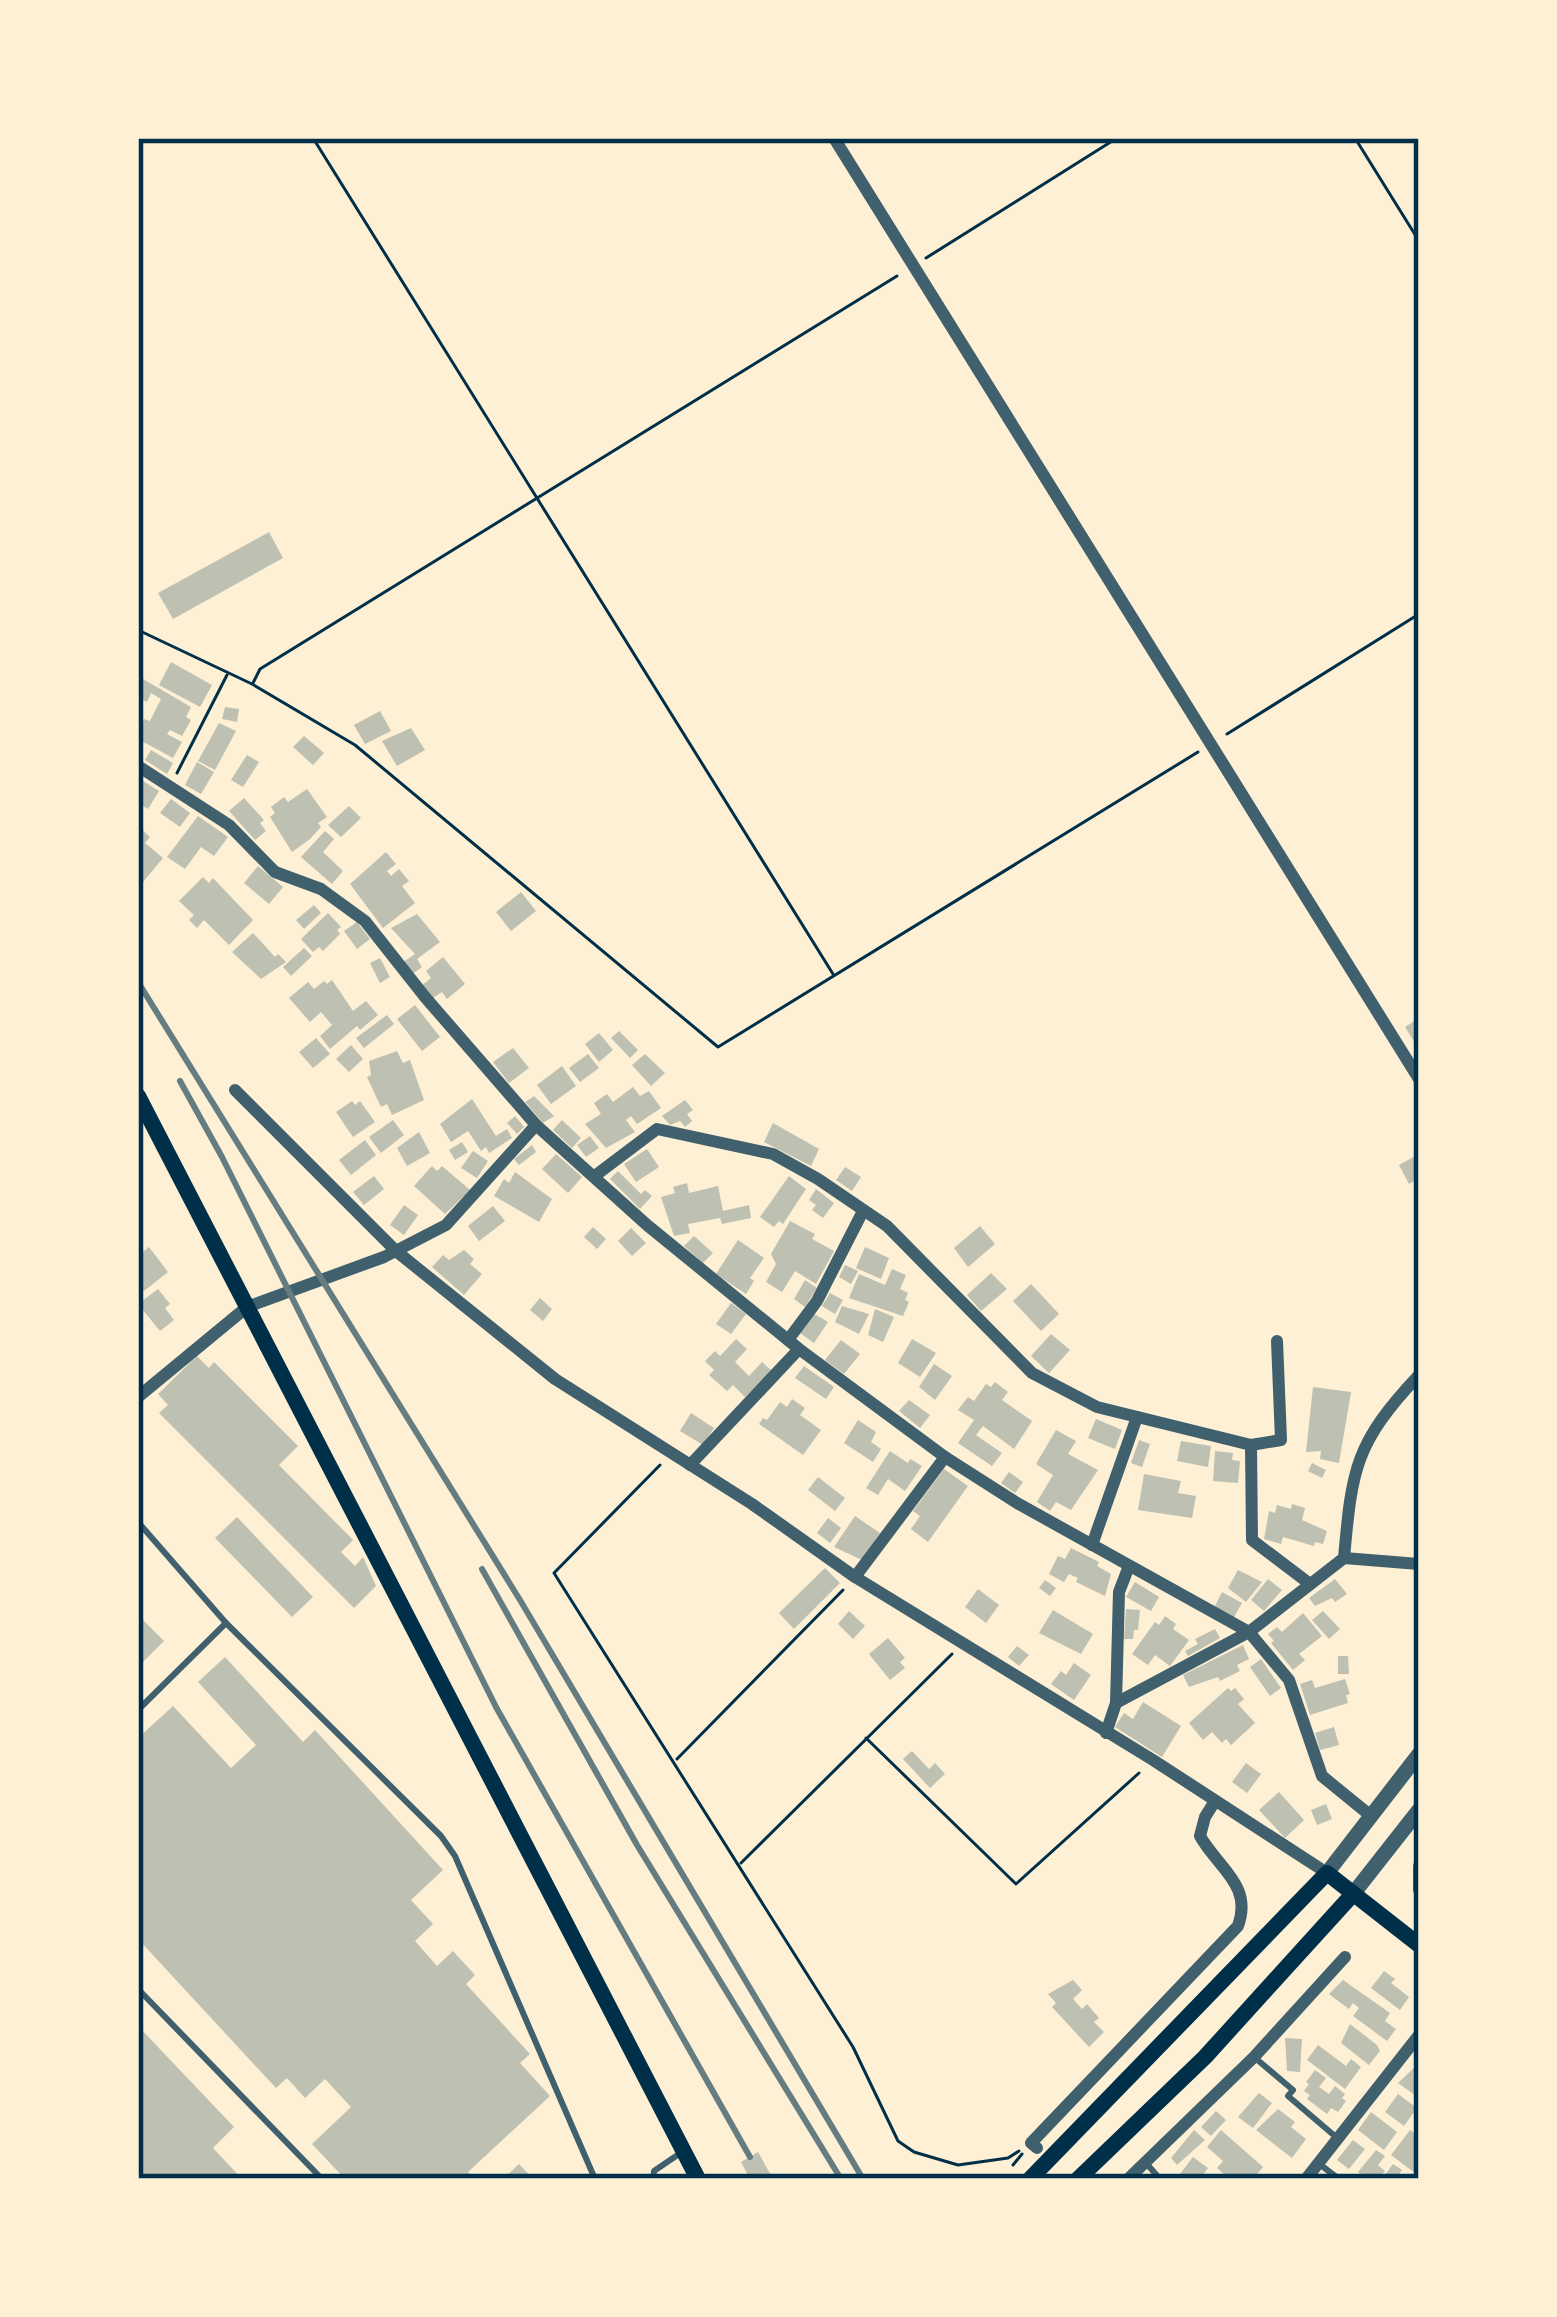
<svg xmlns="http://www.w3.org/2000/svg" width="1557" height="2317" viewBox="0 0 1557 2317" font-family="'Titillium Web',sans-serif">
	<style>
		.building { fill: #bec0b2 }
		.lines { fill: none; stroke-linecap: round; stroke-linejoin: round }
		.path { stroke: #003049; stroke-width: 3 }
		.service { stroke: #3f606c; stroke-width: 6 }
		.minor { stroke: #3f606c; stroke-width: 12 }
		.tertiary { stroke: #3f606c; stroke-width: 15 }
		.secondary { stroke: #003049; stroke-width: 16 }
		.rail { stroke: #657d81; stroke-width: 6 }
		.neatline { fill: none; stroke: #003049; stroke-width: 4.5 }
	</style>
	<rect width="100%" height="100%" fill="#fdf0d5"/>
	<g class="building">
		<polygon points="269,532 283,558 173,619 158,593"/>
		<polygon points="171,662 212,685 200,707 159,685"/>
		<polygon points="138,676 191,707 186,717 191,720 182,736 170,730 167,734 182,742 173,758 138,739 144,719 150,721 161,699 151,693 147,702 138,697"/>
		<polygon points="225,707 239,709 237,722 222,719"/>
		<polygon points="380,711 391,731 365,744 354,725"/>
		<polygon points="219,723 236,731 215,770 198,761"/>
		<polygon points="411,728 425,750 397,766 382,741"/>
		<polygon points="304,736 324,753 313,765 293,747"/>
		<polygon points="151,750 173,763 167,774 145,760"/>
		<polygon points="247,755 259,762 243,787 231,780"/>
		<polygon points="197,762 214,772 201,794 185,785"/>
		<polygon points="138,778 159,791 148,809 138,803"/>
		<polygon points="307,789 327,817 318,823 321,827 310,839 292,852 270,817 275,813 271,807 284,797 288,802"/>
		<polygon points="244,798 264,820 260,823 266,831 255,840 229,811"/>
		<polygon points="171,799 190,813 180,827 160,813"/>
		<polygon points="349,806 361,818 341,837 328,825"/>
		<polygon points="198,816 228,837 214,856 201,847 185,869 167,857"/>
		<polygon points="138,826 150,837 145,843 163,858 138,888"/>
		<polygon points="325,831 334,839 323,852 343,871 332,884 301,857"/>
		<polygon points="386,852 396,864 387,871 391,876 399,869 409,881 402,886 415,903 383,928 350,884"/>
		<polygon points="258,866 283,887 269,904 244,883"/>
		<polygon points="203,877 209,883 213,878 253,920 229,945 204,920 197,928 189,920 194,915 179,901"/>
		<polygon points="521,892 536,911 511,931 496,912"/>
		<polygon points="314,905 321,913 304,929 296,920"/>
		<polygon points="328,913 341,927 337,930 340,934 323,951 319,947 313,952 301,939"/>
		<polygon points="417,914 440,942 417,959 422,967 411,975 402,963 415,954 391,928"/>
		<polygon points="357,922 370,939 357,949 344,931"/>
		<polygon points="253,933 275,957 278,954 286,962 261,979 232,952"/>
		<polygon points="304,948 312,956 291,976 283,967"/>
		<polygon points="443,957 465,984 447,999 442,992 430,1000 420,987 431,978 426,971"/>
		<polygon points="380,958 390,977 380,983 370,963"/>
		<polygon points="332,980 353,1011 366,1001 378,1015 360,1030 357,1026 330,1049 320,1036 332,1025 321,1012 310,1022 289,998 308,982 314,989 324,981 327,984"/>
		<polygon points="415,1005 440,1037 422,1051 397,1019"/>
		<polygon points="387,1015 394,1024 364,1048 356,1038"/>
		<polygon points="1419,1018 1419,1050 1405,1027"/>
		<polygon points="619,1031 638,1050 630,1058 611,1038"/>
		<polygon points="599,1033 613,1050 599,1062 585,1044"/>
		<polygon points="316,1038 330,1054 313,1068 299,1052"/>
		<polygon points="351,1045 363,1059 349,1072 336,1059"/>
		<polygon points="513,1048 529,1068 509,1083 493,1062"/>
		<polygon points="397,1051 403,1063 410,1060 424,1100 392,1115 387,1104 381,1107 367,1077 371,1075 369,1061"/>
		<polygon points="588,1054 599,1068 580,1082 569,1068"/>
		<polygon points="645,1054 665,1073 651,1086 632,1065"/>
		<polygon points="562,1066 576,1086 551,1104 537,1085"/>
		<polygon points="633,1087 640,1096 649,1091 661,1108 637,1124 631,1116 626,1120 635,1132 606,1148 585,1124 601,1114 594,1103 607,1094 613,1102"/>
		<polygon points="534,1096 554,1116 543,1123 525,1102"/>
		<polygon points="472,1099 496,1136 507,1129 512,1138 489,1153 486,1147 481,1151 468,1131 451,1142 440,1124"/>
		<polygon points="685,1100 693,1110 687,1114 692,1121 685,1127 680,1121 670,1125 662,1116"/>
		<polygon points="352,1101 355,1105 360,1101 375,1122 353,1137 336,1112"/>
		<polygon points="515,1116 524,1127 517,1134 507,1123"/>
		<polygon points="393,1120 404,1135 381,1153 369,1137"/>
		<polygon points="562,1120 581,1138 572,1148 553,1130"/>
		<polygon points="773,1123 819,1149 811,1166 764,1142"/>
		<polygon points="419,1132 430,1153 407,1166 397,1148"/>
		<polygon points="590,1136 599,1148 586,1157 577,1145"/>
		<polygon points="365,1140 376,1155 351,1175 339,1160"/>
		<polygon points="462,1142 468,1152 455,1160 449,1150"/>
		<polygon points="532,1145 536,1152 519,1165 514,1159"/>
		<polygon points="647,1149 659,1167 636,1182 624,1164"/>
		<polygon points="473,1151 488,1161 477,1178 461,1168"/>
		<polygon points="556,1154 582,1177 568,1193 542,1169"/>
		<polygon points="1419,1154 1419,1178 1409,1184 1399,1165"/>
		<polygon points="432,1166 437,1171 442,1166 470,1190 445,1214 414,1186"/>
		<polygon points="845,1167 861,1177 852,1191 836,1180"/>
		<polygon points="618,1171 641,1194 645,1190 652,1196 640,1209 610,1179"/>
		<polygon points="515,1172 552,1199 539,1222 494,1196 504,1179 509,1183"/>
		<polygon points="374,1176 384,1189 364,1205 353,1192"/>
		<polygon points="789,1176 806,1189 783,1224 779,1221 774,1227 760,1217"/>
		<polygon points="687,1183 689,1193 718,1186 723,1211 749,1205 751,1218 722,1224 720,1218 688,1224 690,1233 674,1236 661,1197 675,1193 673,1187"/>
		<polygon points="816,1189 834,1203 823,1218 812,1210 816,1205 809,1200"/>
		<polygon points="404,1205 418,1215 404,1235 390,1225"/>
		<polygon points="493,1206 505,1221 479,1241 468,1226"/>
		<polygon points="790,1221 815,1234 812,1239 834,1251 816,1284 795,1271 782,1292 766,1282 776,1264 771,1254"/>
		<polygon points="980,1226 995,1244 968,1267 954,1248"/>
		<polygon points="593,1227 606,1239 597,1249 584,1237"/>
		<polygon points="631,1228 646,1243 632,1256 618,1241"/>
		<polygon points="694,1236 713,1253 703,1263 684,1246"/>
		<polygon points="738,1240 764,1258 750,1278 754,1281 746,1294 716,1274"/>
		<polygon points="149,1247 168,1272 144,1291 138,1283 138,1256"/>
		<polygon points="865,1247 889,1258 881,1279 856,1268"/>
		<polygon points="464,1250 474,1259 470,1264 482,1274 464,1295 432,1267 443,1255 449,1260"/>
		<polygon points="845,1265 858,1271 851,1284 839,1277"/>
		<polygon points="892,1269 906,1275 900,1289 908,1293 905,1300 909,1302 903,1316 849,1298 859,1274 885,1285"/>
		<polygon points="991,1273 1007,1289 981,1311 967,1295"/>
		<polygon points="805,1280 817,1288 805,1307 794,1299"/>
		<polygon points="1031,1284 1059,1314 1041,1331 1013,1301"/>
		<polygon points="158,1289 170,1304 165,1308 174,1320 160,1331 138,1304"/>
		<polygon points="830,1293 843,1300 835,1314 822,1306"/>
		<polygon points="540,1298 552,1309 543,1321 530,1310"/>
		<polygon points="731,1303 746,1314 731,1334 716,1324"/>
		<polygon points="842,1306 869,1314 859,1334 835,1322"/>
		<polygon points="875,1309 894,1317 883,1342 868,1335"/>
		<polygon points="813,1313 828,1322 814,1343 800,1333"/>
		<polygon points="1051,1334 1070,1350 1049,1373 1031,1356"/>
		<polygon points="736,1339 747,1349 735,1362 749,1376 762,1362 773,1372 745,1397 733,1385 727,1391 709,1375 714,1370 705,1361 715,1351 720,1356"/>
		<polygon points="912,1339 936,1353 920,1377 898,1363"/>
		<polygon points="841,1340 860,1354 844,1374 825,1360"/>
		<polygon points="197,1356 209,1368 214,1362 298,1446 279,1465 353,1540 341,1552 355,1566 363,1557 376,1586 354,1608 159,1413 168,1405 158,1394"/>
		<polygon points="934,1364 952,1376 935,1400 919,1387"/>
		<polygon points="804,1366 834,1387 826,1399 795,1378"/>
		<polygon points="995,1382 1008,1392 1002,1400 1032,1421 1014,1449 983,1426 976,1435 1002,1453 992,1466 958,1443 974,1420 958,1410 968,1397 974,1401 986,1384 991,1387"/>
		<polygon points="1313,1387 1351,1392 1339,1463 1320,1459 1321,1451 1306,1452"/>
		<polygon points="792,1399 805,1408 800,1415 821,1430 803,1455 759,1424 763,1418 767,1420 780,1402 787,1407"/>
		<polygon points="909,1400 930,1415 920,1428 899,1411"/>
		<polygon points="691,1413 714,1428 703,1445 680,1431"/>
		<polygon points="1096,1419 1122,1430 1115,1449 1088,1438"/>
		<polygon points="858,1420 876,1432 871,1442 881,1449 873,1462 844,1443"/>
		<polygon points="1056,1430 1076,1441 1068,1454 1098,1470 1071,1510 1056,1502 1050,1511 1037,1502 1053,1475 1036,1464"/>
		<polygon points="1139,1440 1150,1444 1142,1467 1131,1463"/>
		<polygon points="1181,1441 1211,1446 1208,1467 1177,1461"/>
		<polygon points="890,1451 908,1463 910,1459 922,1466 905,1491 888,1479 878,1495 866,1488"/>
		<polygon points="1215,1451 1233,1453 1232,1460 1240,1461 1238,1483 1213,1481"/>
		<polygon points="1312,1463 1326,1470 1322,1478 1308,1471"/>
		<polygon points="944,1469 968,1486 928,1542 911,1529 920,1516 913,1511"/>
		<polygon points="1009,1472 1023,1482 1015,1493 1001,1483"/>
		<polygon points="1144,1474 1181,1481 1178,1493 1196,1496 1192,1518 1138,1510"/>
		<polygon points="818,1477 845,1498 835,1511 808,1490"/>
		<polygon points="1292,1504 1305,1508 1302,1520 1327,1531 1323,1544 1315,1542 1314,1546 1283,1537 1281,1544 1264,1539 1269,1511 1275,1513 1277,1505 1291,1509"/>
		<polygon points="855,1516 880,1533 862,1560 834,1547"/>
		<polygon points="237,1517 313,1597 292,1617 215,1538"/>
		<polygon points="828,1518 841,1528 830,1543 817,1533"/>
		<polygon points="1071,1548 1099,1562 1097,1566 1111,1574 1105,1596 1076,1582 1078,1578 1069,1574 1064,1582 1049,1574 1058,1556 1065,1559"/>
		<polygon points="825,1568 840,1583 794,1629 779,1613"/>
		<polygon points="1238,1570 1262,1582 1246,1602 1228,1588"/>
		<polygon points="1268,1579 1282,1590 1264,1611 1251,1600"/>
		<polygon points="1335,1579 1347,1594 1335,1602 1332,1598 1315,1606 1309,1598"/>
		<polygon points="1045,1580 1056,1588 1050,1596 1039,1588"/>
		<polygon points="1135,1582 1159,1597 1151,1611 1126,1597"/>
		<polygon points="978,1589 999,1605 986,1623 965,1607"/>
		<polygon points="1222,1592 1242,1603 1233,1619 1214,1608"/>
		<polygon points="1126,1609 1140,1610 1138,1630 1134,1630 1133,1639 1124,1639"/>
		<polygon points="1053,1610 1093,1634 1081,1654 1039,1633"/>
		<polygon points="849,1611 865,1626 853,1639 838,1624"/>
		<polygon points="1323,1611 1340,1629 1329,1639 1312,1620"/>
		<polygon points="1303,1613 1322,1636 1299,1654 1305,1660 1293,1670 1271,1643 1274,1641 1268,1634 1277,1627 1282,1632"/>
		<polygon points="138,1615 164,1641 138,1667"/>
		<polygon points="1165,1616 1176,1624 1173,1629 1189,1640 1170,1666 1155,1655 1148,1665 1132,1654 1155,1622 1159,1625"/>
		<polygon points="1215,1629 1220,1638 1188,1656 1185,1651 1198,1644 1195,1639"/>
		<polygon points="888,1638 905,1658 900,1662 905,1668 890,1680 869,1654"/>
		<polygon points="1243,1645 1249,1659 1237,1665 1240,1671 1220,1681 1218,1677 1189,1687 1183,1675"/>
		<polygon points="1017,1646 1029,1655 1019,1666 1008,1657"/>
		<polygon points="1338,1656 1348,1656 1349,1674 1338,1674"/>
		<polygon points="225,1657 303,1742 315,1730 443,1870 411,1900 433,1924 415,1941 437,1966 453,1951 475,1975 466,1984 530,2054 520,2063 550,2096 468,2172 475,2179 345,2179 312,2144 351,2107 325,2079 305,2098 287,2078 276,2088 138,1939 138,1738 173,1706 231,1768 256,1745 198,1682"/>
		<polygon points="1261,1659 1281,1688 1270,1696 1250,1667"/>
		<polygon points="1074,1663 1091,1675 1074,1700 1051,1684 1061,1671 1066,1675"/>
		<polygon points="1345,1679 1350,1694 1346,1695 1348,1703 1310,1715 1300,1684 1312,1680 1315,1688"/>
		<polygon points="1228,1688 1231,1691 1235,1688 1244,1699 1238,1704 1255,1723 1231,1745 1226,1739 1222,1743 1212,1732 1203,1740 1189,1723"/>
		<polygon points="1143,1702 1181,1726 1162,1757 1115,1727 1124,1713 1133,1719"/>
		<polygon points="1334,1727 1339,1745 1320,1750 1315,1733"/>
		<polygon points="912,1751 929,1769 935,1763 945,1774 930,1788 903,1759"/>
		<polygon points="1246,1763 1261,1774 1247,1793 1232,1782"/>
		<polygon points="1279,1792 1304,1820 1285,1838 1259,1810"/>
		<polygon points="1326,1804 1332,1819 1317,1825 1311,1810"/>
		<polygon points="1384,1971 1395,1979 1391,1983 1409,1997 1400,2010 1371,1988"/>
		<polygon points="1073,1980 1082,1990 1073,1999 1082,2009 1087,2004 1099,2018 1094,2022 1104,2032 1089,2047 1052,2007 1056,2003 1048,1994"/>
		<polygon points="1343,1980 1390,2013 1385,2021 1396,2029 1387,2041 1353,2016 1359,2008 1353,2003 1349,2009 1329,1994"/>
		<polygon points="1350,2024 1377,2045 1380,2051 1369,2065 1341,2043"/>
		<polygon points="138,2026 234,2127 213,2148 242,2179 138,2179"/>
		<polygon points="1285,2038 1302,2039 1300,2072 1287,2071"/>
		<polygon points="1318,2045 1346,2066 1351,2059 1361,2067 1345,2089 1307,2060"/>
		<polygon points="1419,2063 1419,2098 1398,2083"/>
		<polygon points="1315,2070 1326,2078 1319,2087 1329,2094 1335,2086 1345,2094 1342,2098 1346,2101 1338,2112 1331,2108 1327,2114 1307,2099 1310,2095 1304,2091 1309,2084 1306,2082"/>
		<polygon points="1259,2093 1272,2103 1253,2128 1238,2117"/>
		<polygon points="1398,2094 1417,2108 1404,2126 1385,2112"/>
		<polygon points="1278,2109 1295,2122 1291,2127 1306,2139 1292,2158 1256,2130"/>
		<polygon points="1216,2111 1226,2120 1211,2136 1201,2127"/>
		<polygon points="1371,2112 1397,2132 1384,2150 1358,2130"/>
		<polygon points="1194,2130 1205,2140 1177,2165 1171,2158"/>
		<polygon points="1221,2130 1263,2167 1253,2179 1229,2179 1217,2168 1223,2161 1207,2147"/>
		<polygon points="1410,2130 1419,2137 1419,2176 1391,2155"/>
		<polygon points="1353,2140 1365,2149 1349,2169 1337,2160"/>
		<polygon points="1376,2150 1385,2156 1378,2165 1385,2171 1378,2179 1360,2179 1363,2176 1358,2172"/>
		<polygon points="758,2152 773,2179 750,2179 741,2162"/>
		<polygon points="1193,2157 1208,2168 1203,2175 1207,2179 1176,2179"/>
		<polygon points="519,2164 533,2179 503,2179"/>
		<polygon points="1393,2164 1402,2170 1396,2179 1382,2179"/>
	</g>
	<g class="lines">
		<g class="path">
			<polyline points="313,138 833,974"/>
			<polyline points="1355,138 1419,241"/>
			<polyline points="926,258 1117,138"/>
			<polyline points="138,630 252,684 355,745 718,1047 1198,752"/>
			<polyline points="253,683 260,669 897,276"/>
			<polyline points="1227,734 1419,614"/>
			<polyline points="177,773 227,675"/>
			<polyline points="660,1465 554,1573 853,2047 898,2141 914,2152 958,2165 1008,2158 1019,2151"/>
			<polyline points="866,1738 1016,1884 1139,1773"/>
			<polyline points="677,1759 843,1590"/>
			<polyline points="741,1863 952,1654"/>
			<polyline points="1013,2165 1022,2154"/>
		</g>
		<g class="service">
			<polyline points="138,1522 226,1623 441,1836 455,1856 595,2179"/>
			<polyline points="138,1710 226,1623"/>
			<polyline points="138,1989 322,2179"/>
			<polyline points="1254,2057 1293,2090 1288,2096 1336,2137"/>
			<polyline points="1146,2163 1160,2179"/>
			<polyline points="1318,2163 1339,2179"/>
			<polyline points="653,2179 654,2171 679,2154"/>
		</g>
		<g class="minor">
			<polyline points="834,138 1419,1079"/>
			<polyline points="138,766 229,825 275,872 321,889 365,921 425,997 536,1125 647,1225 799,1349 945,1457 1017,1503 1249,1632 1289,1680 1322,1776 1371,1816"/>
			<polyline points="235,1090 396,1251 555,1379 752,1504 855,1577 1153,1760 1327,1873"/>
			<polyline points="596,1175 657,1129 773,1154 818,1179 887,1226 1032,1373 1097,1407 1251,1445 1281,1440 1277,1341"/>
			<polyline points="788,1340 817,1301 863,1211"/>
			<polyline points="138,1397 247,1307 384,1257 446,1225 536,1125"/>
			<polyline points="1251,1445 1252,1540 1310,1584"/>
			<polyline points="690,1465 799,1349"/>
			<polyline points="1092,1545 1137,1417"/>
			<polyline points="1344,1558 1419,1564"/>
			<polyline points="855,1577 945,1457"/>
			<polyline points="1116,1703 1119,1592 1129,1566"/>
			<path d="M1106 1733 1116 1703 1249 1632 1344 1558C1352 1468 1355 1443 1419 1375"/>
			<polyline points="1419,1866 1419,1890"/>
			<path d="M1037 2148 1031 2143 1238 1926C1253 1885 1218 1868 1200 1836L1205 1817 1215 1801"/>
			<polyline points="1128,2179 1254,2057 1345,1957"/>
			<polyline points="1306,2179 1419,2035"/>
		</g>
		<g class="tertiary">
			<polyline points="1327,1873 1419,1754"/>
			<polyline points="1353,1894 1419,1810"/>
		</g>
		<g class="secondary">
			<polyline points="138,1096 698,2179"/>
			<polyline points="1030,2179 1327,1873 1419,1945"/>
			<polyline points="1078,2179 1205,2057 1353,1894"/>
		</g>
		<g class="rail">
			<polyline points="138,982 520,1600 863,2179"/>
			<polyline points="180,1081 222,1157 496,1707 750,2157"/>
			<polyline points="482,1569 637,1845 841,2179"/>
		</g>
	</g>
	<rect width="1557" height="2317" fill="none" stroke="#fdf0d5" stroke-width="282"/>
	<rect x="141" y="141" width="1275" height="2035" class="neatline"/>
</svg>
